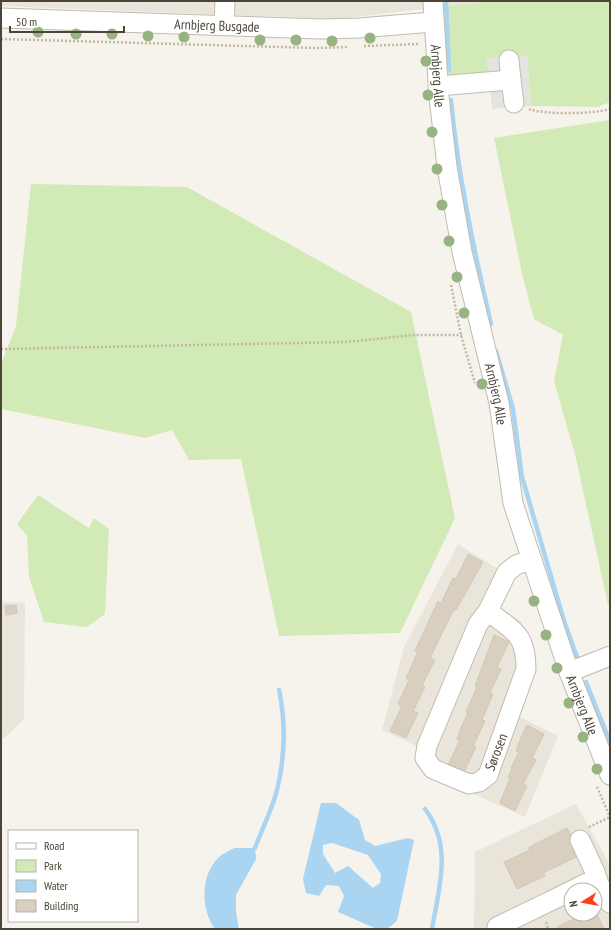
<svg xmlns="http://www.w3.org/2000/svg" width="611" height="930" viewBox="0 0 611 930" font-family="'PT Sans Narrow',sans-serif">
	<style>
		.residential { fill: #eae5da; fill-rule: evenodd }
		.green { fill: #d2eab5 }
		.parking { fill: #e5e3e0 }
		.water { fill: #a9d4f2; fill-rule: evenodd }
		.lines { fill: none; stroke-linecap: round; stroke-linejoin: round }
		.stream { stroke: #a9d4f2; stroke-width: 4.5 }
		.building { fill: #d8cfc1; stroke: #d3c7b4 }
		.minor-casing { stroke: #c2bbae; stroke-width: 21 }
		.path { stroke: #c4b79f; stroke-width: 2.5; stroke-dasharray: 2 2; stroke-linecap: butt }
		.minor { stroke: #fff; stroke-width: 19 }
		.tree { fill: #97b381 }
		.labels { text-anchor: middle; stroke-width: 3; stroke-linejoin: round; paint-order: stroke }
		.street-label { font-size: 14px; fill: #4b4439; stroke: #fff }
	</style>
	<rect width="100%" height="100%" fill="#f6f3ec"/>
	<g class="residential">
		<polygon points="1,1 494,1 336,19 1,6"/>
		<polygon points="458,544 511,577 496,607 520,620 532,640 535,665 518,716 558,736 525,817 421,770 416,746 382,730 404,647"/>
		<polygon points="1,602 25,603 24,719 1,741"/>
		<path d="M576 804 610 865V929H474L475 852ZM571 890H595V914H571Z"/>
	</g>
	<g class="green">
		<polygon points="494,1 610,1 610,102 598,107 531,106 527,56 487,59 489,74 453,78 445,72 441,7"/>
		<polygon points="610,120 610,605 608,605 576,458 554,381 563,335 534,319 523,278 494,138"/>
		<polygon points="31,184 187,187 411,312 455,518 400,633 279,636 241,459 189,460 172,430 145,438 1,409 1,364 16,326"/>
		<polygon points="38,495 89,528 94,518 109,529 105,614 87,627 44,622 29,577 27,536 17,524"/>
	</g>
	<polygon class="parking" points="527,55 531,106 492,109 487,58"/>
	<g class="water">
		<path d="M321 803H336L359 820 365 840 375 846 408 838 414 840 397 921 387 929H377L338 912 344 896 339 886 326 885 319 896 306 893 303 879ZM332 843 368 855 381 874 380 883 373 888 348 866 335 873 323 854V845Z"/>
		<path d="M234 848H255L256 859 236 895V912L239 929H215C201 910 200 876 218 858 222 854 229 851 234 848Z"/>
	</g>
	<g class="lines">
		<g class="stream">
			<polyline points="446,1 449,70"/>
			<path d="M451 100C458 176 474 250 491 324"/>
			<polyline points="496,351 513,409 522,477 564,621 577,657"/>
			<polyline points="586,682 610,742"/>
			<path d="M425 809C453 846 439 887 432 929"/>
			<path d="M255 848C262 829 272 810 277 790 285 757 286 723 279 690"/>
		</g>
	</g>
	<g class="building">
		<polygon points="468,554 483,562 456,610 454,609 430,658 435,660 422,685 425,687 413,711 418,713 406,738 390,731 402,706 398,704 409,680 406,678 418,652 415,651 438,601 441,603 453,578 456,579"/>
		<polygon points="16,605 17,613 6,615 5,606"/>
		<polygon points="494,635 509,642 497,667 501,669 490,693 493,694 482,720 485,721 473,746 476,747 464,772 448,765 460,740 457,739 460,730 468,713 466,712 477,687 475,686"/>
		<polygon points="527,725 544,734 532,758 536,760 523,784 527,786 515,811 500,803 510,778 508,777 512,769 511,768 519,752 516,751 519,742"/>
		<polygon points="567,828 580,855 543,873 545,876 517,889 504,862 530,850 529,847"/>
		<polygon points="595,910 604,929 558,929 557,927 585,914 595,914"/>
	</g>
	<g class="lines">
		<defs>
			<g id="minor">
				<path id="s1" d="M433 1 439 97 447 167 462 252 499 403 513 503 569 672 610 775"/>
				<path id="s2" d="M1 18 321 29 359 28 433 22"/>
				<polyline points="224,25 225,1"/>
				<polyline points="509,60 511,80"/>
				<polyline points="438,86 511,80 514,103"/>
				<path d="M488 611C513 631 526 633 526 669L488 775 479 782 469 784 433 769 425 758 427 746 478 624 488 611 507 572 516 565 531 560"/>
				<polyline points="569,672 610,656"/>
				<polyline points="580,840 595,872 599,884"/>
				<polyline points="573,890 587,883 599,884 610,903"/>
				<polyline points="497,927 571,891"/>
			</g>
		</defs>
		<use href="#minor" class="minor-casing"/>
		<g class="path">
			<polyline points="1,39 316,48 347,47"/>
			<polyline points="364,46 418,44"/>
			<path d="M529 109C547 115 592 114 610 109"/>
			<polyline points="451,285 461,335 475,383"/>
			<polyline points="1,349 347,342 413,335 462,335"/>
			<polyline points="597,787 610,817"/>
			<polyline points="589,827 610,817"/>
			<polyline points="546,922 548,929"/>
		</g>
		<use href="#minor" class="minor"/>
	</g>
	<g class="tree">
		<circle cx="38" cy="32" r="5.5"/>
		<circle cx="76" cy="34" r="5.5"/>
		<circle cx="112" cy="34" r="5.5"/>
		<circle cx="148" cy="36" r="5.5"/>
		<circle cx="184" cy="37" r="5.5"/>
		<circle cx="370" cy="38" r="5.5"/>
		<circle cx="260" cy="40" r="5.5"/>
		<circle cx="296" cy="40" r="5.5"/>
		<circle cx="332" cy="41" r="5.5"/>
		<circle cx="426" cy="61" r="5.5"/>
		<circle cx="428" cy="95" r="5.5"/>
		<circle cx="432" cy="132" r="5.5"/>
		<circle cx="437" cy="169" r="5.5"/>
		<circle cx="442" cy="205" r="5.5"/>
		<circle cx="449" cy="241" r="5.5"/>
		<circle cx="457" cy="277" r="5.5"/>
		<circle cx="464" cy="313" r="5.5"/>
		<circle cx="482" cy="384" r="5.5"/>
		<circle cx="534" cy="601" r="5.5"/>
		<circle cx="546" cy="635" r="5.5"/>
		<circle cx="557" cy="668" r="5.5"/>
		<circle cx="569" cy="703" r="5.5"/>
		<circle cx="583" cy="737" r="5.5"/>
		<circle cx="597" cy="769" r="5.5"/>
	</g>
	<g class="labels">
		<g class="street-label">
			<text dy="5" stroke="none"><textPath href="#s2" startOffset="216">Arnbjerg Busgade</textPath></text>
			<text dy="5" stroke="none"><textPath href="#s1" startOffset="75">Arnbjerg Alle</textPath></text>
			<text dy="5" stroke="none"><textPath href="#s1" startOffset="399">Arnbjerg Alle</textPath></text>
			<text dy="5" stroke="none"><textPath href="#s1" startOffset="723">Arnbjerg Alle</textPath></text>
			<text transform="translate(496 752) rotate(-69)" y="5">Sørosen</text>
		</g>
	</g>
	<rect width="611" height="930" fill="none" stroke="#4b4439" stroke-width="4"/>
	<rect x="8" y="830" width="130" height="92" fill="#ffffff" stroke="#b7b4b0"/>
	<rect x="16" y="843" width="20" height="6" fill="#ffffff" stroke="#b7b4b0"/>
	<text x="44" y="850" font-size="12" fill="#4b4439">Road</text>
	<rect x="16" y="860" width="20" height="12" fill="#d2eab5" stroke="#b7b4b0"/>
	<text x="44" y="870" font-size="12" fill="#4b4439">Park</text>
	<rect x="16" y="880" width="20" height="12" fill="#a9d4f2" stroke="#b7b4b0"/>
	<text x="44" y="890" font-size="12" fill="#4b4439">Water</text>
	<rect x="16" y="900" width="20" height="12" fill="#d8cfc1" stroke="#b7b4b0"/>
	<text x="44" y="910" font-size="12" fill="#4b4439">Building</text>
	<g transform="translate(583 902) rotate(259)"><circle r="19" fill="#ffffff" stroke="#b7b4b0"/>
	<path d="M0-3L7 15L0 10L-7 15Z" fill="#fc3f1d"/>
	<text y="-6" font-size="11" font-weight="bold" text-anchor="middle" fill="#4b4439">N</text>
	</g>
	<path d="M10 26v6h114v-6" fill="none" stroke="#4b4439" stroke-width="2"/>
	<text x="16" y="26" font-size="12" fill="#4b4439" stroke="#ffffff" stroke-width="3" paint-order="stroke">50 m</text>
</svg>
